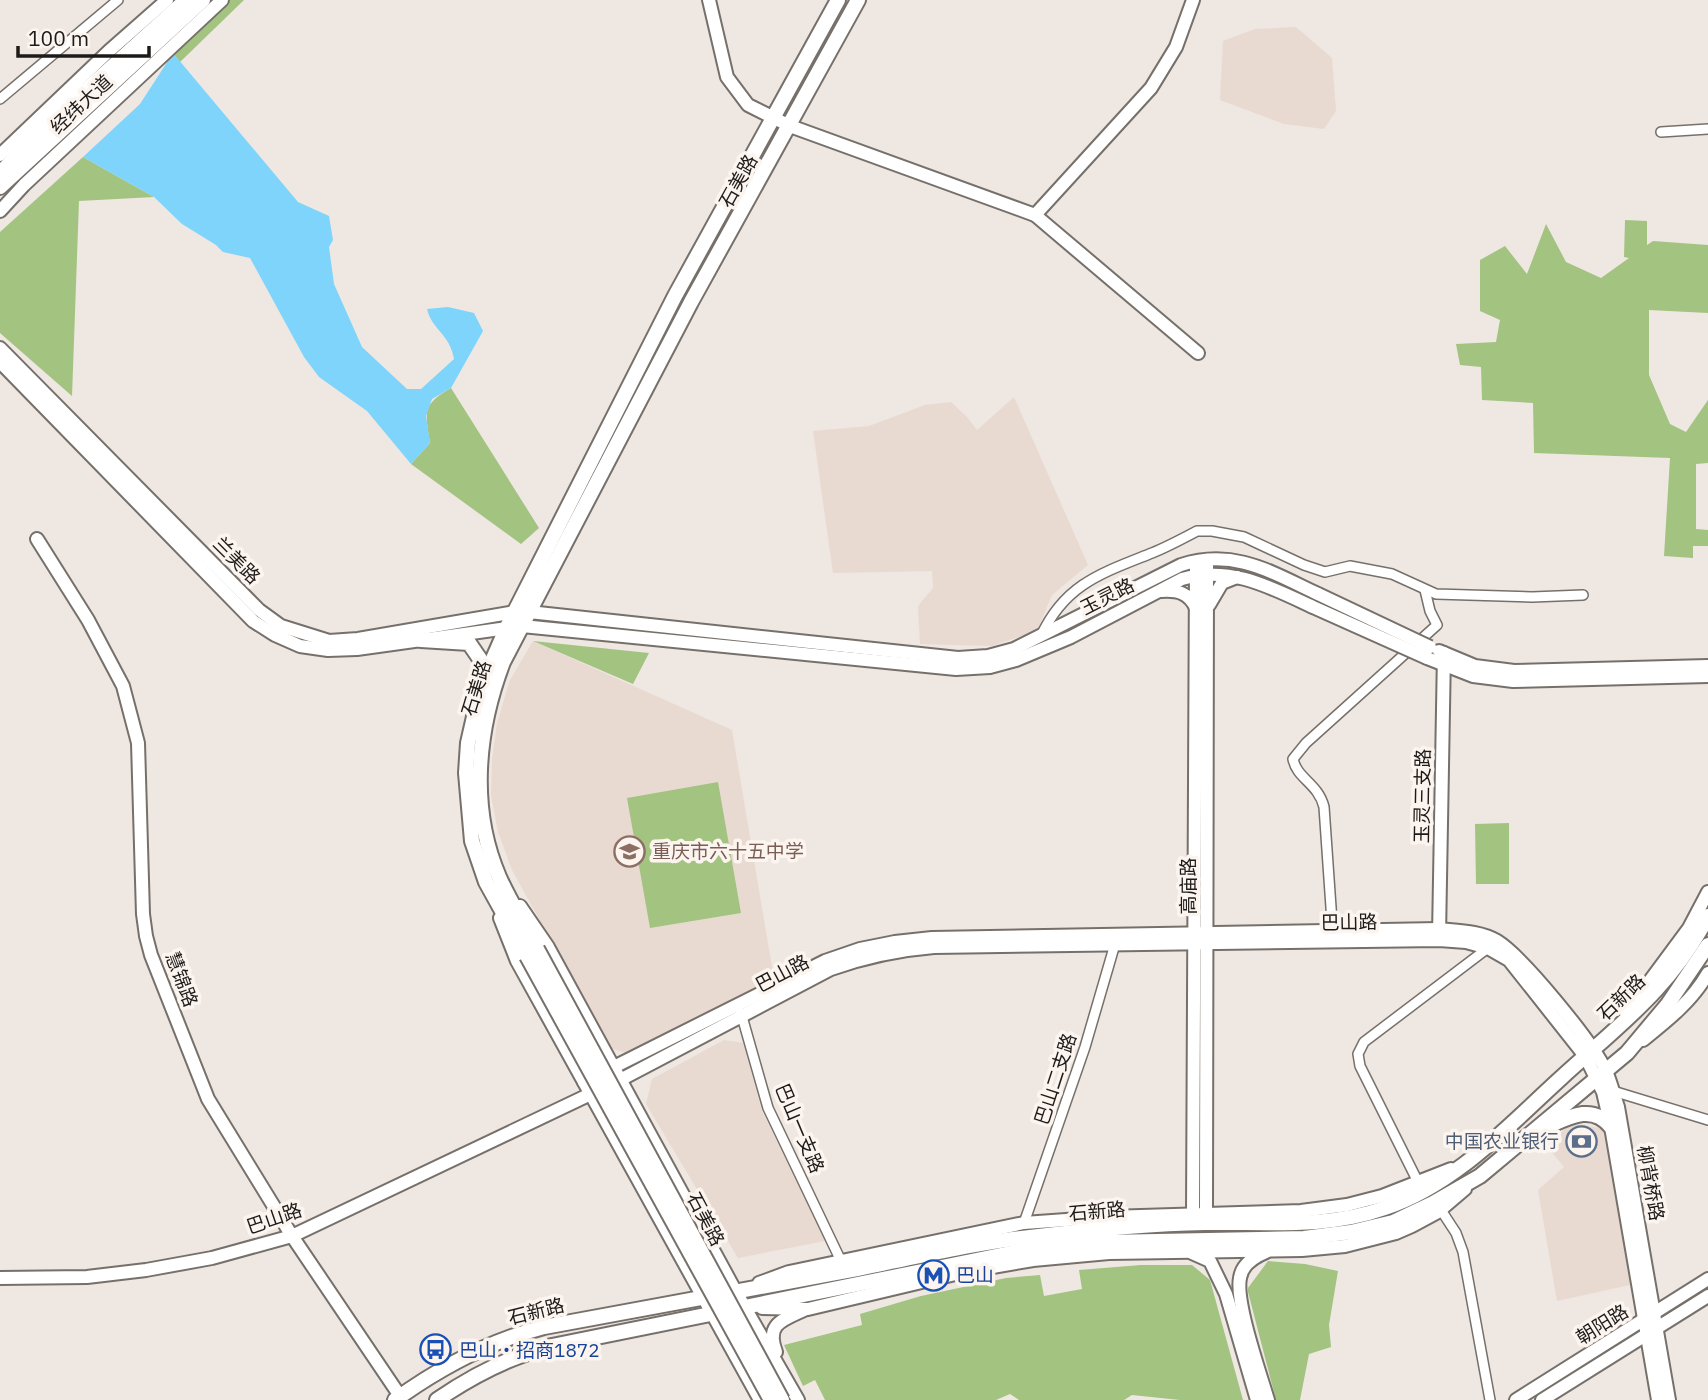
<svg xmlns="http://www.w3.org/2000/svg" width="1708" height="1400" viewBox="0 0 1708 1400" font-family="'IBM Plex Sans','Noto Sans SC',sans-serif">
	<style>
		.built { fill: #e9dad1 }
		.green { fill: #a3c380 }
		.water { fill: #7ed4fa }
		.lines { fill: none; stroke-linecap: round; stroke-linejoin: round }
		.street-casing { stroke: #76706b; stroke-width: 12 }
		.secondary-casing { stroke: #76706b; stroke-width: 16 }
		.primary-casing { stroke: #76706b; stroke-width: 18 }
		.street { stroke: #fff; stroke-width: 9 }
		.secondary { stroke: #fff; stroke-width: 12 }
		.primary { stroke: #fff; stroke-width: 14 }
		.secondary-bridge-casing { stroke: #76706b; stroke-width: 16; stroke-linecap: butt }
		.primary-bridge-casing { stroke: #76706b; stroke-width: 18; stroke-linecap: butt }
		.secondary-bridge { stroke: #fff; stroke-width: 12 }
		.primary-bridge { stroke: #fff; stroke-width: 14 }
		.labels { text-anchor: middle; stroke-width: 7; stroke-linejoin: round; paint-order: stroke }
		.street-label { font-size: 19px; fill: #1d1b19; stroke: #fcf4ef }
		.education-label { font-size: 19px; fill: #785e54; stroke: #fcf4ef; text-anchor: start }
		.service-label { font-size: 19px; fill: #4e5e75; stroke: #fcf4ef; text-anchor: end }
		.transit-label { font-size: 19px; fill: #164399; stroke: #fcf4ef; text-anchor: start }
	</style>
	<rect width="100%" height="100%" fill="#efe7e2"/>
	<g class="built">
		<polygon points="1296,27 1332,58 1336,111 1324,129 1284,124 1220,100 1223,41 1255,29"/>
		<polygon points="1014,397 1088,565 1052,595 1037,631 992,646 920,644 918,606 933,588 932,571 833,573 813,431 869,426 925,405 951,402 967,417 977,430"/>
		<polygon points="533,641 732,730 774,979 626,1053 610,1048 512,870 498,832 491,795 492,760 497,723 510,680"/>
		<polygon points="724,1040 743,1043 762,1111 825,1241 738,1258 646,1104 652,1079"/>
		<polygon points="1571,1123 1605,1129 1630,1285 1557,1301 1538,1190 1564,1167 1547,1146"/>
	</g>
	<g class="green">
		<polygon points="230,0 244,0 180,62 173,53"/>
		<polygon points="83,157 154,197 79,201 72,396 0,333 0,232"/>
		<polygon points="1625,220 1647,221 1647,245 1653,241 1708,245 1708,313 1649,310 1649,375 1670,424 1686,432 1708,400 1708,463 1696,464 1696,529 1708,530 1708,546 1693,546 1693,558 1664,556 1670,458 1534,453 1533,403 1482,400 1481,367 1460,365 1456,344 1496,342 1500,320 1480,311 1480,260 1505,246 1527,274 1546,224 1566,262 1601,278 1629,258 1624,257"/>
		<path d="M451 388 539 528 521 544 411 464 430 443C425 411 422 405 451 388Z"/>
		<polygon points="533,641 649,653 633,684"/>
		<polygon points="718,782 741,913 650,928 627,798"/>
		<polygon points="1509,823 1509,884 1476,884 1475,824"/>
		<polygon points="1268,1261 1305,1264 1338,1271 1329,1325 1331,1347 1309,1354 1300,1400 1276,1400 1248,1292 1248,1288"/>
		<polygon points="1141,1265 1192,1265 1210,1280 1243,1400 1180,1400 1132,1395 1124,1400 1019,1400 1010,1394 996,1400 825,1400 815,1380 803,1386 784,1345 862,1325 860,1314 921,1296 1006,1278 1040,1275 1044,1296 1082,1289 1079,1270"/>
	</g>
	<path class="water" d="M173 53 298 202 329 216 333 240 329 247 334 284 362 347 407 389H421L454 359C450 334 432 330 427 309L448 307 474 313 483 331 451 388 432 399 426 416 430 443 411 464 367 411 319 377 304 357 250 258 223 252 216 245 182 224 154 197 83 157 140 104Z"/>
	<g class="lines">
		<defs>
			<g id="street">
				<polyline points="0,99 118,0"/>
				<polyline points="1661,132 1708,129"/>
				<path d="M1041 636C1065 584 1102 573 1152 553 1167 547 1182 539 1197 531H1212L1244 537 1304 565 1325 572 1350 566 1392 574 1436 594 1532 597 1583 595"/>
				<path d="M1333 936 1324 807C1318 783 1297 779 1293 759L1306 743 1437 625 1430 611 1425 590"/>
				<polyline points="741,1013 768,1108 841,1261"/>
				<polyline points="1613,1091 1708,1120"/>
				<polyline points="1418,1182 1360,1066 1358,1054 1364,1042 1488,948"/>
				<polyline points="1441,1210 1456,1233 1463,1252 1490,1400"/>
				<polyline points="1024,1223 1085,1047 1115,944"/>
			</g>
			<g id="secondary">
				<polyline points="709,0 727,77 748,105 790,126 1035,215 1198,353"/>
				<polyline points="0,155 109,51 167,0"/>
				<polyline points="0,211 24,185 222,0"/>
				<polyline points="1035,215 1151,88 1176,47 1193,0"/>
				<path d="M0 348 259 610 281 626 329 641 358 639 515 612H529L958 658 988 656 1014 649 1181 565C1234 548 1271 572 1318 594"/>
				<path d="M0 362 253 621 275 635 300 646 328 650 357 649 522 626 956 669 990 667 1016 660 1071 637 1182 579C1230 565 1270 587 1313 607"/>
				<polyline points="37,539 88,620 123,686 138,743 143,914 146,936 151,955 208,1099 292,1236 400,1396"/>
				<path d="M1162 591C1178 590 1189 593 1196 608"/>
				<polyline points="1209,605 1222,583 1237,577"/>
				<polyline points="1439,651 1475,666 1514,671 1708,666"/>
				<polyline points="1427,658 1473,676 1513,681 1708,676"/>
				<polyline points="520,906 548,947 736,1292 798,1400"/>
				<polyline points="500,918 517,961 760,1400"/>
				<polyline points="1439,936 1444,653"/>
				<polyline points="1626,1013 1689,928 1708,892"/>
				<path d="M1643 1040C1668 1020 1692 1001 1708 973"/>
				<path d="M584 1082 825 961 860 949 895 942 932 938 1439 929C1458 931 1480 931 1497 941 1523 957 1593 1043 1606 1071 1611 1083 1614 1095 1618 1107L1669 1400"/>
				<polyline points="1206,1213 1207,566"/>
				<polyline points="1193,1214 1196,568"/>
				<path d="M1266 1252C1254 1257 1242 1264 1240 1278 1235 1302 1260 1373 1268 1400"/>
				<polyline points="1192,1253 1210,1261 1226,1294 1257,1400"/>
				<path d="M0 1278 87 1277 146 1270 212 1258 292 1236 620 1080 831 969C865 957 897 950 934 947L1439 940 1466 942 1488 948 1509 960 1585 1056 1603 1092 1611 1127 1658 1400"/>
				<polyline points="759,1283 789,1272 1024,1223 1108,1217 1301,1211 1347,1205 1382,1196 1451,1169"/>
				<polyline points="762,1308 808,1309 964,1272 1033,1260 1109,1253 1302,1250 1345,1246 1396,1233 1412,1226 1438,1212 1465,1189"/>
				<path d="M776 1352C765 1323 783 1320 806 1309"/>
				<polyline points="1516,1400 1708,1279"/>
				<polyline points="1542,1400 1708,1296"/>
			</g>
			<g id="primary">
				<polyline points="0,173 53,120 186,0"/>
				<polyline points="0,187 203,0"/>
				<polyline points="421,640 469,643 480,659 482,677"/>
				<path d="M537 949C525 925 510 902 499 877 469 808 477 730 503 662L691 302 858 0"/>
				<polyline points="527,956 486,882 472,841 466,773 468,743 481,686 507,627 675,296 838,0"/>
				<path d="M1540 1130C1564 1120 1591 1101 1611 1127"/>
				<path d="M395 1400C441 1367 489 1341 544 1327 649 1308 753 1289 857 1269 914 1258 972 1243 1030 1237 1088 1230 1146 1224 1205 1223 1266 1222 1326 1229 1385 1208 1456 1184 1507 1127 1561 1078 1619 1025 1671 988 1708 916"/>
				<path d="M437 1400C472 1376 506 1358 547 1347L1031 1249 1106 1242 1304 1238 1351 1232 1393 1222 1433 1203 1480 1176 1627 1053 1668 1004 1708 945"/>
			</g>
		</defs>
		<use href="#street" class="street-casing"/>
		<use href="#secondary" class="secondary-casing"/>
		<use href="#primary" class="primary-casing"/>
		<use href="#street" class="street"/>
		<use href="#secondary" class="secondary"/>
		<use href="#primary" class="primary"/>
		<defs>
			<g id="secondary-bridge">
				<polyline points="1318,594 1430,647"/>
				<polyline points="1313,607 1427,658"/>
			</g>
			<g id="primary-bridge">
				<polyline points="537,949 782,1400"/>
				<polyline points="527,956 771,1400"/>
			</g>
		</defs>
		<use href="#secondary-bridge" class="secondary-bridge-casing"/>
		<use href="#primary-bridge" class="primary-bridge-casing"/>
		<use href="#secondary-bridge" class="secondary-bridge"/>
		<use href="#primary-bridge" class="primary-bridge"/>
	</g>
	<defs>
		<symbol id="school-ring" viewBox="-11 -11 22 22"><circle r="9.5" fill="#fcf4ef" stroke="#8d6e63" stroke-width="1.5"/><path d="M0-5L7-2L0 1L-7-2ZM-4 1L0 2.5L4 1V4Q0 6-4 4Z" fill="#8d6e63"/></symbol>
		<symbol id="bank-ring" viewBox="-11 -11 22 22"><circle r="9.5" fill="#fcf4ef" stroke="#5c6f8a" stroke-width="1.5"/><path d="M-6-4H6V4H-6ZM0-2.3a2.3 2.3 0 1 0 0 4.6a2.3 2.3 0 1 0 0-4.6Z" fill="#5c6f8a"/></symbol>
		<symbol id="metro-ring" viewBox="-11 -11 22 22"><circle r="9.5" fill="#fcf4ef" stroke="#1a4fb4" stroke-width="1.5"/><path d="M-5.5 5V-5H-3L0 0L3-5H5.5V5H3V-.5L0 4L-3-.5V5Z" fill="#1a4fb4"/></symbol>
		<symbol id="bus-ring" viewBox="-11 -11 22 22"><circle r="9.5" fill="#fcf4ef" stroke="#1a4fb4" stroke-width="1.5"/><path d="M-5-6H5V4H4V6H2V4H-2V6H-4V4H-5ZM-3.5-4V0h7V-4ZM-3.5 1.2v1.5H-2V1.2ZM2 1.2v1.5H3.5V1.2Z" fill="#1a4fb4"/></symbol>
	</defs>
	<g fill-rule="evenodd">
		<use href="#school-ring" x="612" y="834" width="35" height="35"/>
		<use href="#bank-ring" x="1564" y="1124" width="35" height="35"/>
		<use href="#metro-ring" x="916" y="1258" width="35" height="35"/>
		<use href="#bus-ring" x="418" y="1332" width="35" height="35"/>
	</g>
	<g class="labels">
		<g class="street-label">
			<text transform="translate(81 104) rotate(-43)" y="7">经纬大道</text>
			<text transform="translate(738 181) rotate(-61)" y="7">石美路</text>
			<text transform="translate(237 560) rotate(45)" y="7">兰美路</text>
			<text transform="translate(1107 596) rotate(-27)" y="7">玉灵路</text>
			<text transform="translate(476 688) rotate(-73)" y="7">石美路</text>
			<text transform="translate(1422 796) rotate(-89)" y="7">玉灵三支路</text>
			<text transform="translate(1188 886) rotate(-90)" y="7">高庙路</text>
			<text transform="translate(1349 922) rotate(-1)" y="7">巴山路</text>
			<text transform="translate(782 973) rotate(-28)" y="7">巴山路</text>
			<text transform="translate(182 979) rotate(69)" y="7">慧锦路</text>
			<text transform="translate(1621 997) rotate(-44)" y="7">石新路</text>
			<text transform="translate(1055 1079) rotate(-72)" y="7">巴山二支路</text>
			<text transform="translate(800 1128) rotate(67)" y="7">巴山一支路</text>
			<text transform="translate(1651 1183) rotate(80)" y="7">柳背桥路</text>
			<text transform="translate(1097 1211) rotate(-5)" y="7">石新路</text>
			<text transform="translate(274 1218) rotate(-19)" y="7">巴山路</text>
			<text transform="translate(706 1219) rotate(62)" y="7">石美路</text>
			<text transform="translate(536 1311) rotate(-14)" y="7">石新路</text>
			<text transform="translate(1602 1324) rotate(-32)" y="7">朝阳路</text>
		</g>
		<g class="education-label">
			<text x="652" y="858">重庆市六十五中学</text>
		</g>
		<g class="service-label">
			<text x="1559" y="1148">中国农业银行</text>
		</g>
		<g class="transit-label">
			<text x="956" y="1282">巴山</text>
			<text x="459" y="1357">巴山‧招商1872</text>
		</g>
	</g>
	<path d="M18 46v10h131v-10" fill="none" stroke="#1d1b19" stroke-width="3.5"/>
	<text x="28" y="46" font-size="21" fill="#1d1b19" stroke="#fcf4ef" stroke-width="5" paint-order="stroke">100 m</text>
</svg>
